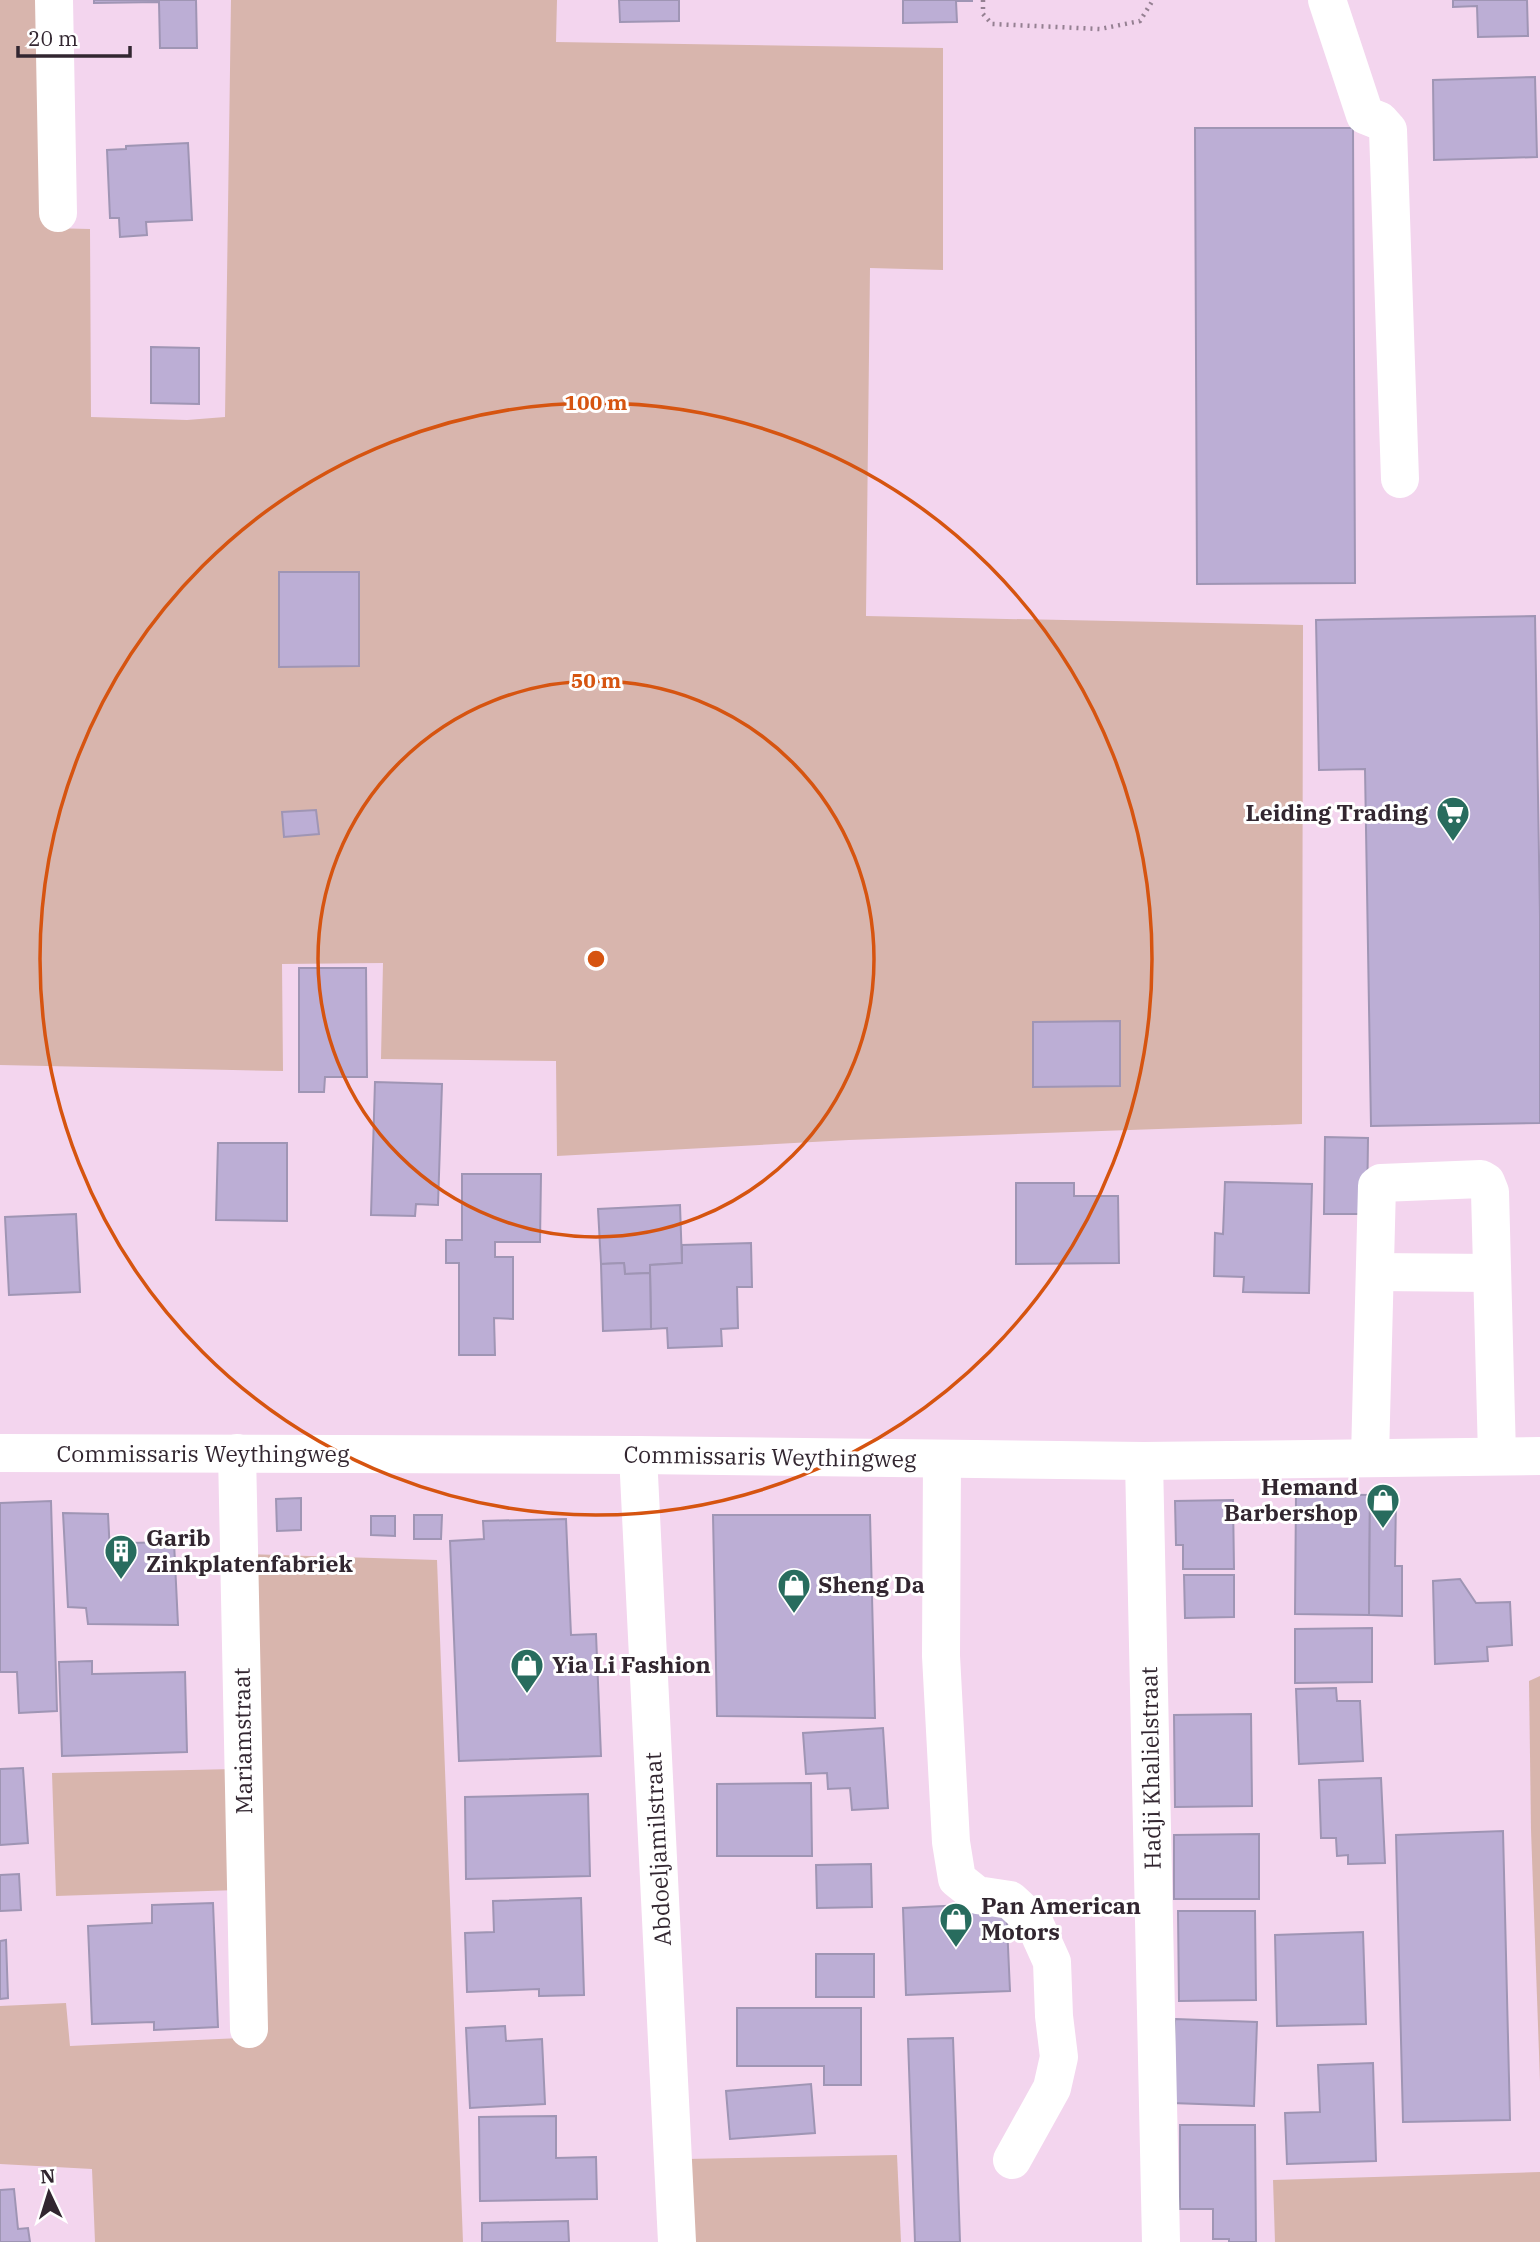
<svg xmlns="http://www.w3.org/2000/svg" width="1540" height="2242" viewBox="0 0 1540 2242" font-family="'IBM Plex Serif',serif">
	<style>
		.green { fill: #d8b5ad }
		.building { fill: #bcaed5; stroke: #9f95b4; stroke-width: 2 }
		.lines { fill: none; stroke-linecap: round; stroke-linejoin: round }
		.path { stroke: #958092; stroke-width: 4.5; stroke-dasharray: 2 5; stroke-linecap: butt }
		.minor { stroke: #fff; stroke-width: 38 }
		.major { stroke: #fff; stroke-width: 38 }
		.ring { fill: none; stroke: #d65410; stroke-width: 3.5 }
		.labels { text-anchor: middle; stroke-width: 6; stroke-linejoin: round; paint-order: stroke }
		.poi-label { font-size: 23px; font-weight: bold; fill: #322630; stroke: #fff; text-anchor: start }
		.street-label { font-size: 23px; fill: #322630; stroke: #fff }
		.centre { fill: #d65410; stroke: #fff; stroke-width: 3.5 }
		.ring-label { font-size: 21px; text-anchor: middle; font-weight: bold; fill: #d65410; stroke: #fff; stroke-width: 6; stroke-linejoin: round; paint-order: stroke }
	</style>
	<rect width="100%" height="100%" fill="#f3d5ee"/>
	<g class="green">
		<polygon points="0,0 46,0 47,228 90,229 91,417 187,420 225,417 231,0 557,0 556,42 943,48 943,270 870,268 866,616 1303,625 1302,1124 849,1140 557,1156 556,1061 381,1059 383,963 282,964 283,1071 0,1065"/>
		<polygon points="248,1554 437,1560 463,2242 95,2242 92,2169 0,2164 0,2006 66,2003 70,2046 263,2037"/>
		<polygon points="1540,1676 1540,2081 1531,1830 1529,1681"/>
		<polygon points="235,1769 238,1890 56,1896 52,1773"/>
		<polygon points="897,2155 901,2242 690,2242 686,2159"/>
		<polygon points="1540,2172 1540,2242 1275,2242 1273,2180"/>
	</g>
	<g class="building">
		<polygon points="94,0 196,0 197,48 160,48 159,2 94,3"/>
		<polygon points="619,0 679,0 679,21 620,22"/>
		<polygon points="903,0 972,0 972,1 956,1 957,22 903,23"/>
		<polygon points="1453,0 1527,0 1528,36 1478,37 1477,6 1453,7"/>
		<polygon points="1535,77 1537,157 1434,160 1433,80"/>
		<polygon points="1195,128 1353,128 1355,583 1197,584"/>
		<polygon points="188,143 192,220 146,222 147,235 120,237 119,218 110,218 107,150 126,149 126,146"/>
		<polygon points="151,347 199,348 199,404 151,403"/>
		<polygon points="279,572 359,572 359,666 279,667"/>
		<polygon points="1535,616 1540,916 1540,1123 1371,1126 1365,769 1319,770 1316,620"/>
		<polygon points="316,810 319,834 284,837 282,812"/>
		<polygon points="299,968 366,968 367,1077 325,1077 324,1092 299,1092"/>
		<polygon points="1120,1021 1120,1086 1033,1087 1033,1022"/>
		<polygon points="375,1082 442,1084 438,1205 416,1204 415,1216 371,1215"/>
		<polygon points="1325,1137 1368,1138 1367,1214 1324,1214"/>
		<polygon points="218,1143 287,1143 287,1221 216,1220"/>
		<polygon points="462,1174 541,1174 540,1242 495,1242 495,1257 513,1257 513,1319 494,1318 495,1355 459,1355 459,1263 446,1263 446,1240 462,1240"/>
		<polygon points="1225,1182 1312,1184 1309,1293 1243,1292 1244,1277 1214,1276 1215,1233 1223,1234"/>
		<polygon points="1016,1183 1074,1183 1074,1196 1118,1196 1119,1263 1016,1264"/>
		<polygon points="680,1205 682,1263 650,1265 650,1273 625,1274 624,1263 601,1264 598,1209"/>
		<polygon points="76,1214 80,1292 9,1295 5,1217"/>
		<polygon points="751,1243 752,1287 737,1287 738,1328 721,1329 722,1346 668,1348 667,1328 651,1329 650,1265 682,1263 682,1245"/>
		<polygon points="624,1263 625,1274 650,1273 651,1329 603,1331 601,1264"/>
		<polygon points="1296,1494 1370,1495 1369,1615 1295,1614"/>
		<polygon points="1370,1495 1396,1495 1395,1566 1402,1566 1402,1616 1369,1615"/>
		<polygon points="301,1498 301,1530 277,1531 276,1499"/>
		<polygon points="1233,1500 1234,1569 1183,1569 1183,1545 1176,1545 1175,1501"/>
		<polygon points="51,1501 57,1711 19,1713 17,1672 0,1672 0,1503"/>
		<polygon points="63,1513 108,1514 110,1553 127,1554 128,1543 174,1542 178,1625 88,1624 86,1608 68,1607"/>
		<polygon points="414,1515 442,1515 441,1539 414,1539"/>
		<polygon points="713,1515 870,1515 875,1718 717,1716"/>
		<polygon points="371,1516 395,1516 395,1536 371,1535"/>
		<polygon points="566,1519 571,1635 596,1634 601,1756 459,1761 450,1541 484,1539 483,1521"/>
		<polygon points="1184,1575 1234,1575 1234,1617 1185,1618"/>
		<polygon points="1460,1579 1476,1603 1510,1602 1512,1645 1487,1647 1488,1661 1435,1664 1433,1581"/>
		<polygon points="1372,1628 1372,1682 1295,1683 1295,1629"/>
		<polygon points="92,1661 92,1674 185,1672 187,1752 62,1756 59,1662"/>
		<polygon points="1336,1688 1337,1701 1360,1701 1363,1761 1299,1764 1296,1689"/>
		<polygon points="1251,1714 1252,1806 1175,1807 1174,1715"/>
		<polygon points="883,1728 888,1808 852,1810 850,1788 828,1789 827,1773 806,1774 803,1733"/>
		<polygon points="23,1768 28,1843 0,1845 0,1769"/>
		<polygon points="1381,1778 1385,1863 1348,1864 1348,1855 1337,1856 1336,1838 1321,1838 1319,1780"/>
		<polygon points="811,1783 812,1856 717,1856 717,1784"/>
		<polygon points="588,1794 590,1876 466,1879 465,1797"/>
		<polygon points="1503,1831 1510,2120 1403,2122 1396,1835"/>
		<polygon points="1259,1834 1259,1899 1174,1899 1174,1835"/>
		<polygon points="871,1864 872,1907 817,1908 816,1865"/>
		<polygon points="19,1874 21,1910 0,1911 0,1875"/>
		<polygon points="581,1898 584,1995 539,1996 539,1989 467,1992 465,1933 494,1932 493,1901"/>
		<polygon points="213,1903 218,2027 154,2030 154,2022 92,2024 88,1926 152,1923 152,1905"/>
		<polygon points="1006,1903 1010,1991 906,1995 903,1908"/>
		<polygon points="1178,1911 1255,1911 1256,2000 1179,2001"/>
		<polygon points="1363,1932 1366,2024 1277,2026 1275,1935"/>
		<polygon points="6,1940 8,1998 0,1999 0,1941"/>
		<rect x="816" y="1954" width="58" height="43"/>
		<polygon points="737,2008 861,2008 861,2085 824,2085 824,2066 737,2066"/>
		<polygon points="1175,2019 1257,2022 1254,2106 1172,2103"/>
		<polygon points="505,2026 506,2041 542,2039 545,2104 470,2108 466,2028"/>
		<polygon points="953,2038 960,2242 915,2242 908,2039"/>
		<polygon points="1373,2063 1376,2161 1287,2164 1285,2113 1320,2112 1318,2065"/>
		<polygon points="811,2084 815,2133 730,2139 726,2091"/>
		<polygon points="556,2116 556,2158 596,2157 597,2199 480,2201 479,2117"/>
		<polygon points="1180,2125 1255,2125 1256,2242 1229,2242 1229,2239 1213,2239 1213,2209 1180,2209"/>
		<polygon points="14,2189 18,2229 28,2228 30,2242 0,2242 0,2190"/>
		<polygon points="568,2221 569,2242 482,2242 482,2223"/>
	</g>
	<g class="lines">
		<polyline class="path" points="983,0 983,14 992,24 1100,29 1140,21 1153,0"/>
		<g class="minor">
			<polyline points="54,0 58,213"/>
			<polyline points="1327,0 1365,115 1380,121 1388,130 1400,479"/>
			<polyline points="1375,1272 1491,1273"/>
			<polyline points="237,1453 249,2029"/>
			<polyline points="638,1455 677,2242"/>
			<polyline points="1370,1457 1377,1186 1381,1183 1481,1179 1486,1182 1490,1192 1497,1455"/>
			<polyline points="942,1459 941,1656 951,1842 957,1879 977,1895 1010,1900 1034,1922 1052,1962 1054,2016 1059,2057 1052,2088 1012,2160"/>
			<polyline points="1144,1461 1161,2242"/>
		</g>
		<polyline class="major" points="0,1453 638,1455 1144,1461 1540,1456"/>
	</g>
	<g class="ring">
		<circle cx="596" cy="959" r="278"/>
		<circle cx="596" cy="959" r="556"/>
	</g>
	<defs>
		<symbol id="supermarket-pin" viewBox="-11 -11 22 30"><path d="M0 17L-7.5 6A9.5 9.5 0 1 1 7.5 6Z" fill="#286c5e" stroke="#fff"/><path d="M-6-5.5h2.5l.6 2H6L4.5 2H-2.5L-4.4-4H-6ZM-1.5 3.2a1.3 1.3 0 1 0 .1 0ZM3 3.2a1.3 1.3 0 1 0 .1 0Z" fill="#fff"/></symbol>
		<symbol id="shop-pin" viewBox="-11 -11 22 30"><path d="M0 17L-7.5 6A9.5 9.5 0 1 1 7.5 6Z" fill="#286c5e" stroke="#fff"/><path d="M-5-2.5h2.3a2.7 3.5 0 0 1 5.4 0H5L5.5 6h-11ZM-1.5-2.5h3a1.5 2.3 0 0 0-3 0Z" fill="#fff"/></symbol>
		<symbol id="building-pin" viewBox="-11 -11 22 30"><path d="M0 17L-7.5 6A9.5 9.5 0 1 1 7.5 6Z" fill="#286c5e" stroke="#fff"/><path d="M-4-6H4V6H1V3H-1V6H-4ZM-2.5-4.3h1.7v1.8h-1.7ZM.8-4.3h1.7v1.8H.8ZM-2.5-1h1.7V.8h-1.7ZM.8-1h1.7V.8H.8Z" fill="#fff"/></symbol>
	</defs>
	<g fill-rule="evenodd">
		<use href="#supermarket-pin" x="1434" y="794" width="38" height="52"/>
		<use href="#shop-pin" x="1364" y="1481" width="38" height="52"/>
		<use href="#building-pin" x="102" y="1532" width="38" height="52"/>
		<use href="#shop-pin" x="775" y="1566" width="38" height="52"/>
		<use href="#shop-pin" x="508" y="1646" width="38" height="52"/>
		<use href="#shop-pin" x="937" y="1900" width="38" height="52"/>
	</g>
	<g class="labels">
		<g class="poi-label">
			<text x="1428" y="821" text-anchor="end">Leiding Trading</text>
			<text x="1358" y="1495" text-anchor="end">Hemand<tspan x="1358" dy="26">Barbershop</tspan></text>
			<text x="146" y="1546">Garib<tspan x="146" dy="26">Zinkplatenfabriek</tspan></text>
			<text x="818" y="1593">Sheng Da</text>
			<text x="552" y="1673">Yia Li Fashion</text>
			<text x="981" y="1914">Pan American<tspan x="981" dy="26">Motors</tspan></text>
		</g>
		<g class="street-label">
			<text x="203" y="1462">Commissaris Weythingweg</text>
			<text transform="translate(770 1457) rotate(1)" y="8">Commissaris Weythingweg</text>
			<text transform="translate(243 1741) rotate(-91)" y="8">Mariamstraat</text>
			<text transform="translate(1151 1768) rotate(-91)" y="8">Hadji Khalielstraat</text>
			<text transform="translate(658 1849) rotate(-93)" y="8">Abdoeljamilstraat</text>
		</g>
	</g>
	<circle cx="596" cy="959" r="10" class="centre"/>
	<g class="ring-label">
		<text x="596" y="410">100 m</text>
		<text x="596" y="688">50 m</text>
	</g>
	<g transform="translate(49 2193) rotate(356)" stroke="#ffffff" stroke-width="5" paint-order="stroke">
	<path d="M0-5L12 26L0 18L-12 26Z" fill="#322630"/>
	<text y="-10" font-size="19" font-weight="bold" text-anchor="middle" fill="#322630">N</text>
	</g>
	<path d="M18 46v10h112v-10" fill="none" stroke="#322630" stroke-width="3.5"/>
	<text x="28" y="46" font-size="21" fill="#322630" stroke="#ffffff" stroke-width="5" paint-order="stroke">20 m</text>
</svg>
